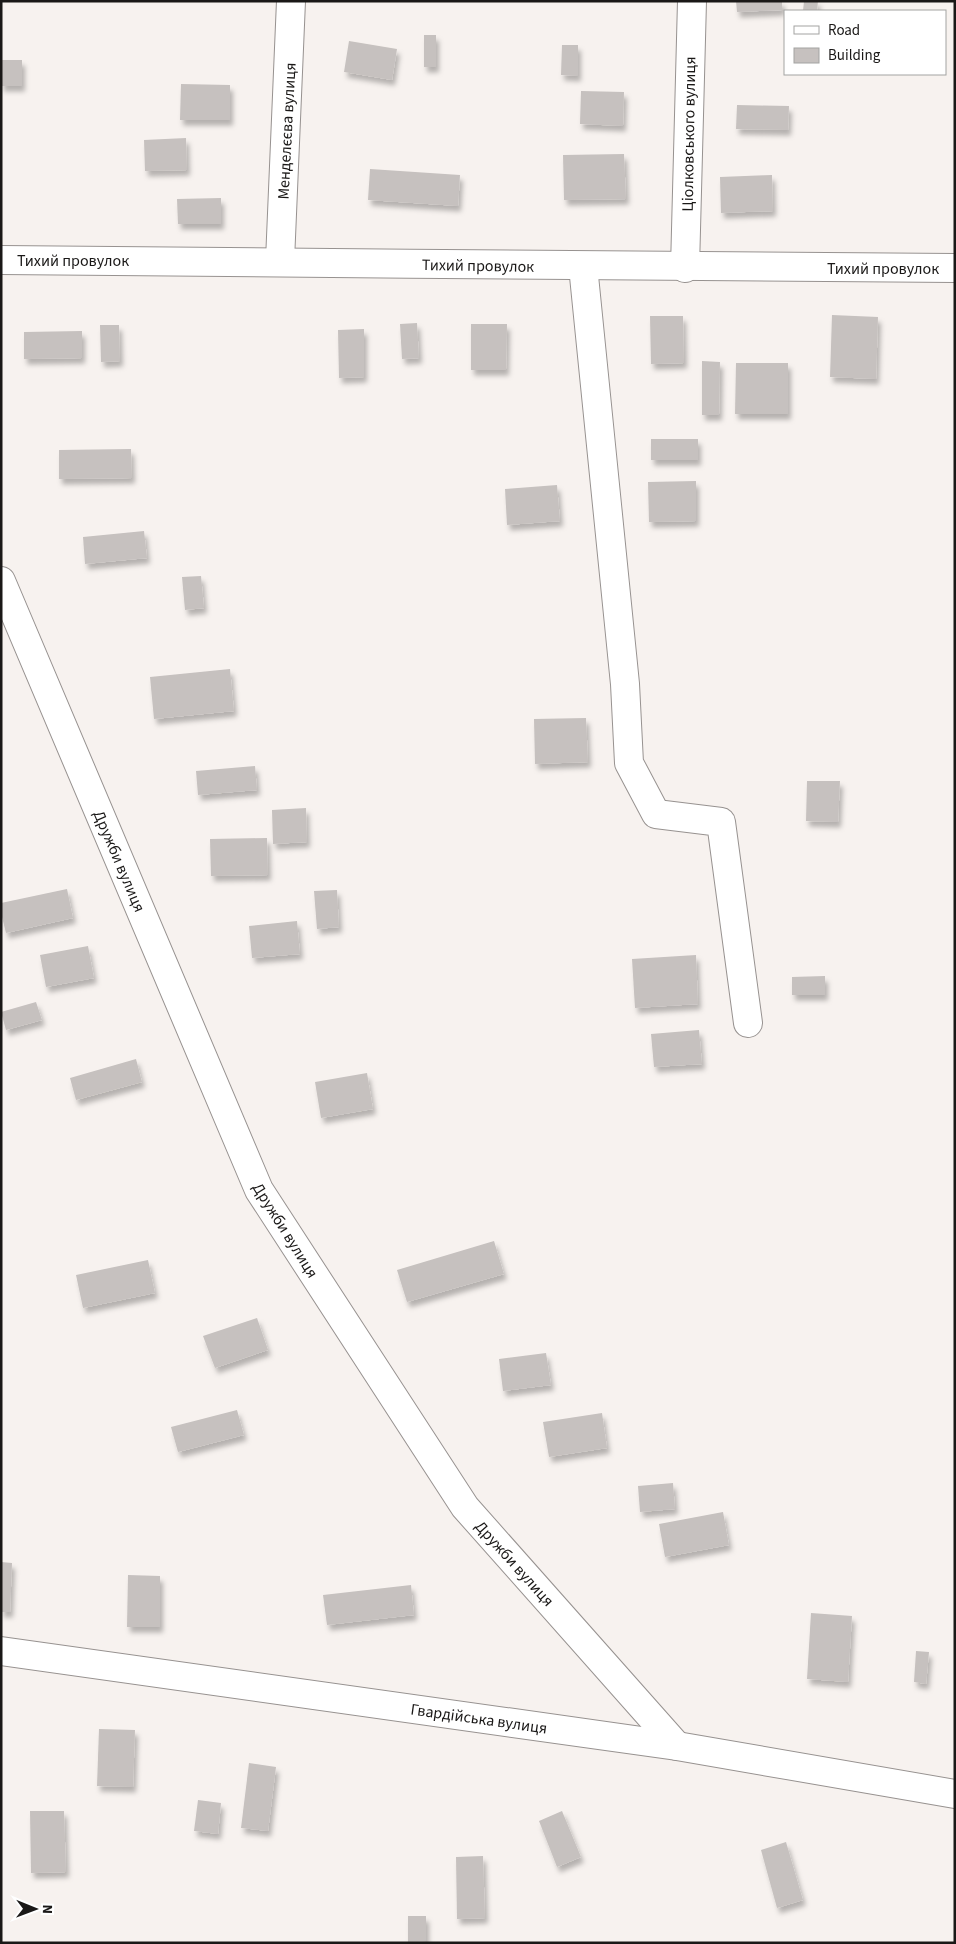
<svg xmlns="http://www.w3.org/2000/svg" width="956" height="1944" viewBox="0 0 956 1944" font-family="'Source Sans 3',sans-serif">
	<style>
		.building { fill: #c6c1bf; filter: url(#shadow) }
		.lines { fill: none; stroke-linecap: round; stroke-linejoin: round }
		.minor-casing { stroke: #979290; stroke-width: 30 }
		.minor { stroke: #fff; stroke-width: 28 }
		.labels { text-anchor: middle; stroke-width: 5; stroke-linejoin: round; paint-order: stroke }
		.street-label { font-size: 16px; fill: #1a1817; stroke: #fff }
	</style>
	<defs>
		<filter id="shadow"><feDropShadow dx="3" dy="5.5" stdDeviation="2.5" flood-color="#0004"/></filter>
	</defs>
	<rect width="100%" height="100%" fill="#f7f2ef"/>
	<g class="building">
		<polygon points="736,1 782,1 782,10 737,12"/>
		<polygon points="804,1 818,1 817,11 803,11"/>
		<rect x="424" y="35" width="12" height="32"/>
		<polygon points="349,41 397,49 392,80 344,72"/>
		<polygon points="562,45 578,45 578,76 561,75"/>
		<rect x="1" y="60" width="21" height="26"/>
		<polygon points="181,84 230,85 230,120 180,120"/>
		<polygon points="581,91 624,92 623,126 580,124"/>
		<polygon points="737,105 789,106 788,130 736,129"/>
		<polygon points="186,138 187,170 145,171 144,140"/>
		<polygon points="624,154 626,199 564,200 563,155"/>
		<polygon points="370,169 460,175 458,206 368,200"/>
		<polygon points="772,175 773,211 721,213 720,177"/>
		<polygon points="221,198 221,224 178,224 177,199"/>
		<polygon points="832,315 878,317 876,379 830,377"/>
		<polygon points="650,316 683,316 684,363 651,364"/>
		<polygon points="417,323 419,358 402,359 400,324"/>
		<polygon points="471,324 507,324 506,370 471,370"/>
		<polygon points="100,325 119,325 120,361 101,362"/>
		<polygon points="364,329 364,377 339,378 338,330"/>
		<polygon points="82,331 82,358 24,359 24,332"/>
		<polygon points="702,361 720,362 719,415 702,415"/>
		<polygon points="736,363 788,363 788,414 735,414"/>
		<rect x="651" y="439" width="47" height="21"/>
		<polygon points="131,449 132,478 59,479 59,450"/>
		<polygon points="696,481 696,521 649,522 648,482"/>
		<polygon points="557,485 560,521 507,525 505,489"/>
		<polygon points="144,531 147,558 85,564 83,537"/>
		<polygon points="201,576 204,608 185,610 182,577"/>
		<polygon points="230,669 234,711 154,719 150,677"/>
		<polygon points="586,718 588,762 535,764 534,719"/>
		<polygon points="255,766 257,790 198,795 196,771"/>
		<polygon points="807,781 840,781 838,822 806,821"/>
		<polygon points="306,808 307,842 273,844 272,810"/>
		<polygon points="267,838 268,875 211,876 210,839"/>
		<polygon points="67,889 73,918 6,933 1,913 1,903"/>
		<polygon points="337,890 339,927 317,929 314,891"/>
		<polygon points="297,921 300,954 252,958 249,926"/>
		<polygon points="88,946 94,978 46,987 40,955"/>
		<polygon points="696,955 698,1004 635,1008 632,959"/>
		<polygon points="825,976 825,995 792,995 792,977"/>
		<polygon points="36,1002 42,1020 6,1030 1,1012"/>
		<polygon points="699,1030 702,1064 654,1067 651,1034"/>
		<polygon points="136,1059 142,1082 76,1100 70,1078"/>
		<polygon points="367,1073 373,1109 321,1118 315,1082"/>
		<polygon points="494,1241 504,1274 407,1302 397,1270"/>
		<polygon points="148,1260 155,1293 83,1308 76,1275"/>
		<polygon points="257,1318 268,1350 215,1368 203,1336"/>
		<polygon points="546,1353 551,1385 503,1391 499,1359"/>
		<polygon points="237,1410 244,1435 178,1452 171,1427"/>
		<polygon points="602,1413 607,1448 549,1457 543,1422"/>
		<polygon points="673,1483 675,1509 640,1512 638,1486"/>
		<polygon points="723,1512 729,1545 665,1557 659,1524"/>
		<polygon points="1,1562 12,1563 10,1612 1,1612"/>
		<polygon points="128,1575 160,1576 160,1627 127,1627"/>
		<polygon points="411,1585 414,1615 327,1625 323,1595"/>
		<polygon points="811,1613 852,1616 848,1682 807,1679"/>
		<polygon points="916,1651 929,1652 926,1684 914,1682"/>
		<polygon points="99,1729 135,1730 133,1787 97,1786"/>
		<polygon points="249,1763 276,1767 268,1831 241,1828"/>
		<polygon points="198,1800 221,1803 218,1834 194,1831"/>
		<polygon points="30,1811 64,1811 66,1872 31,1873"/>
		<polygon points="562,1811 581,1857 557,1867 539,1821"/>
		<polygon points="786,1842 803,1900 777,1908 761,1850"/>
		<polygon points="483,1856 485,1918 457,1919 456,1857"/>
		<polygon points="408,1916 426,1916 426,1941 408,1942"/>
	</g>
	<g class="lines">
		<defs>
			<g id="minor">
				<path d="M1 260C319 262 637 267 955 268"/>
				<polyline points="280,261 291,1"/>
				<polyline points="583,266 625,684 629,763 656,814 721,822 748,1023"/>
				<polyline points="685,268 692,1"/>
				<polyline points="1,581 259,1190 465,1507 677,1746"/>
				<polyline points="1,1651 677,1746 955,1794"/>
			</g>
		</defs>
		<use href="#minor" class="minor-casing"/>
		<use href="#minor" class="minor"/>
	</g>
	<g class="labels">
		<g class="street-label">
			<text transform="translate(286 131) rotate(-87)" y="6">Менделєєва вулиця</text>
			<text transform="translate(688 134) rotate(-89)" y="6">Ціолковського вулиця</text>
			<text x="73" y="266">Тихий провулок</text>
			<text transform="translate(478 265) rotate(1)" y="6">Тихий провулок</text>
			<text x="883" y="274">Тихий провулок</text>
			<text transform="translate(120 861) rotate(67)" y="6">Дружби вулиця</text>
			<text transform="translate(286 1230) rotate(58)" y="6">Дружби вулиця</text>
			<text transform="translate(515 1563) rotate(48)" y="6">Дружби вулиця</text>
			<text transform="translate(479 1718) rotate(8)" y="6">Гвардійська вулиця</text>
		</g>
	</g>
	<rect width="956" height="1944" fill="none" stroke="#1a1817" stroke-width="5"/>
	<rect x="784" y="10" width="162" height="65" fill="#ffffff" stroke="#a3a3a2"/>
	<rect x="794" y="26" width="25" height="8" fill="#ffffff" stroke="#a3a3a2"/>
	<text x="828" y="35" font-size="15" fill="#1a1817">Road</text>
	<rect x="794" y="48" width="25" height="15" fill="#c6c1bf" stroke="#a3a3a2"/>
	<text x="828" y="60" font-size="15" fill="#1a1817">Building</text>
	<g transform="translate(35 1909) rotate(91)" stroke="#ffffff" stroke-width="4" paint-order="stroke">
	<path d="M0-4L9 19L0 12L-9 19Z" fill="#1a1817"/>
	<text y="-8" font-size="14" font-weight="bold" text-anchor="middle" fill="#1a1817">N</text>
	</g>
</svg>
